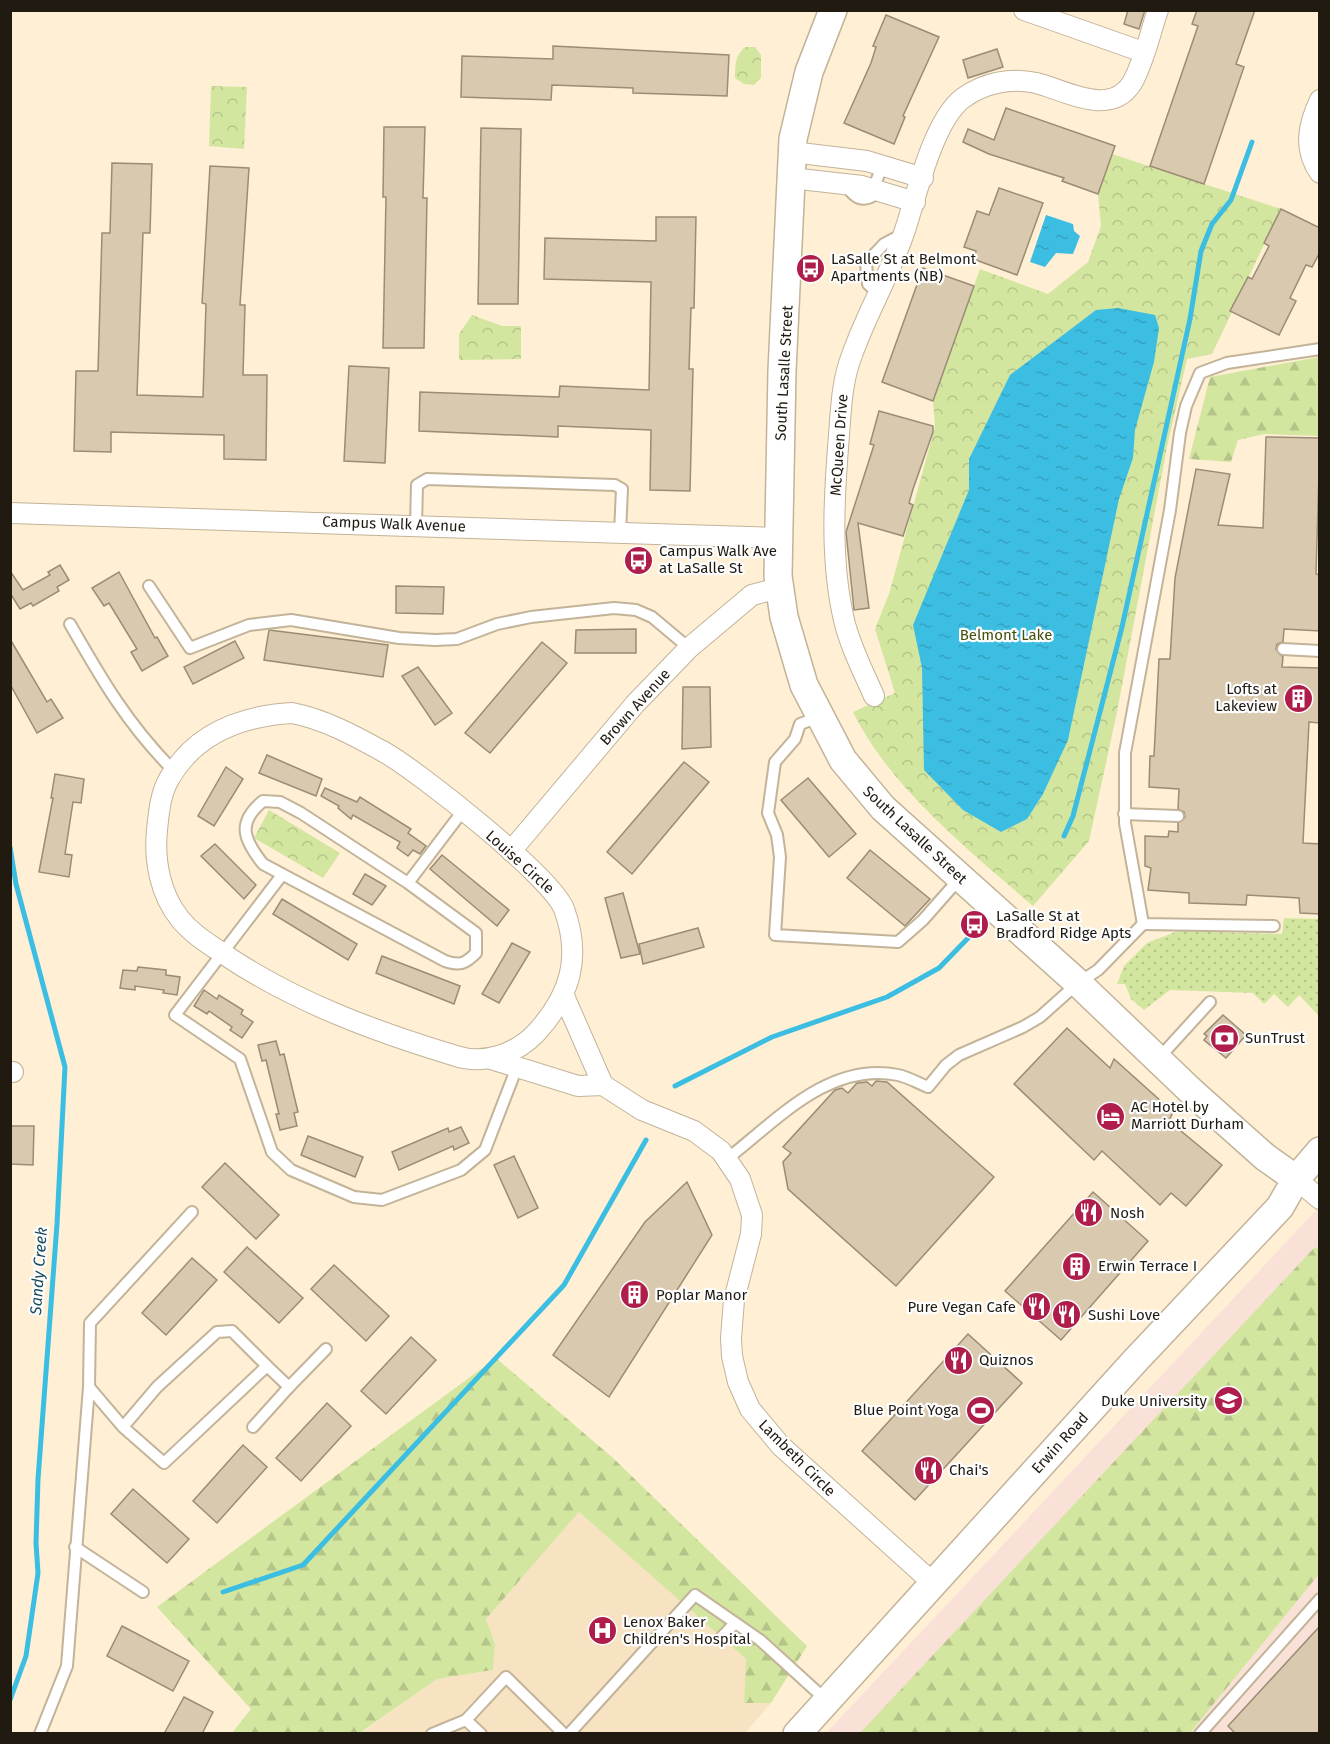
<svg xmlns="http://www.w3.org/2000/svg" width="1330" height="1744" viewBox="0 0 1330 1744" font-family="'Fira Sans',sans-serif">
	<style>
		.education { fill: #fae1d8 }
		.built { fill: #f7e3c2 }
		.grass { fill: url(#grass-dots) }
		.forest { fill: url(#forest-firs) }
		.park { fill: url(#park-crowns) }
		.water { fill: url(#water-ripples) }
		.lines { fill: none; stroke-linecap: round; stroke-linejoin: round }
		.stream { stroke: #3cbde2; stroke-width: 5 }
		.building { fill: #d8c9af; stroke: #9b8c74; stroke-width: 1.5 }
		.lane-casing { stroke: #c2b399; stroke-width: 14 }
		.street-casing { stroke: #c2b399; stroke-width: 22 }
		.secondary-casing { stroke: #c2b399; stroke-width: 30 }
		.lane { stroke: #fff; stroke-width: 10 }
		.street { stroke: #fff; stroke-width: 20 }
		.secondary { stroke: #fff; stroke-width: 27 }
		.labels { text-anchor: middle; stroke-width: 4.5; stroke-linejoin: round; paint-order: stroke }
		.poi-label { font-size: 15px; fill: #201a11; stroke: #fefefe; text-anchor: start }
		.street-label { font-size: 15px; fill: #201a11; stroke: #fefefe }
		.park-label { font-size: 15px; fill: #44510c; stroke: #fefefe }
		.water-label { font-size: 16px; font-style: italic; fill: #184c5c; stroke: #fefefe }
	</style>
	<defs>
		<pattern id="grass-dots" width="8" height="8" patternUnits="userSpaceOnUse" patternTransform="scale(1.5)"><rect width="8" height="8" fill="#d3e6a0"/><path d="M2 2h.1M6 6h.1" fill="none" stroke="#b5c589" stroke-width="1.8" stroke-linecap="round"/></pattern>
		<pattern id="forest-firs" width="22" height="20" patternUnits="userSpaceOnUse" patternTransform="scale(1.5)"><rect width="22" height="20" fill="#d3e6a0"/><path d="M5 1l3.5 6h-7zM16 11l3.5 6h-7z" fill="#b5c589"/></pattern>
		<pattern id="park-crowns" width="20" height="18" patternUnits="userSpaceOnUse" patternTransform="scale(1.5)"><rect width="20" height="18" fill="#d3e6a0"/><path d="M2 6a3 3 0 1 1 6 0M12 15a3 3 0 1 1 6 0" fill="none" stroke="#b5c589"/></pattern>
		<pattern id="water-ripples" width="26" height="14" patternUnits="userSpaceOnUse" patternTransform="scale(1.5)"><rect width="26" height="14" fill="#3cbde2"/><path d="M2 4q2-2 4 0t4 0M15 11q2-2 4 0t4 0" fill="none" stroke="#34a2c1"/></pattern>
	</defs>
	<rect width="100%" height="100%" fill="#ffefd5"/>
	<polygon class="education" points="1319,1207 1319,1733 825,1734 955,1596"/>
	<polygon class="built" points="579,1512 746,1659 744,1703 771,1703 745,1733 360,1734 437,1679 493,1670 495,1644 486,1619"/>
	<polygon class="grass" points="1284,918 1319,919 1318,1015 1299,995 1288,1007 1274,994 1264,1004 1253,993 1170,990 1144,1010 1131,999 1125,984 1117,984 1124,966 1147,943 1178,931 1282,934"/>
	<g class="forest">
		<polygon points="1319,357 1319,436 1264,434 1238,440 1231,462 1189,459 1210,377"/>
		<polygon points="1315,1247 1320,1250 1319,1574 1190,1733 860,1733"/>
		<polygon points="496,1358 613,1458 807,1646 771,1703 744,1703 746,1659 579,1512 486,1619 495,1644 493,1670 437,1679 360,1733 232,1733 251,1709 157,1607"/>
	</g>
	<g class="park">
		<path d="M745 47H755L761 55V78L754 85 744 84 735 78C735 65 735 56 745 47Z"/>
		<polygon points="211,86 247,87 244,149 209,146"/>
		<path d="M1112 154 1281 209 1212 354 1187 359 1167 447 1117 712 1089 841 1033 906C969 850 891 789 853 712L895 693 875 629 889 594 935 427 933 401 980 269 1048 294 1088 262 1101 226 1098 194Z"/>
		<polygon points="472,315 502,326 521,326 521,359 459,360 459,334"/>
		<polygon points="269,810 340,853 323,878 254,838"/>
	</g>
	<g class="water">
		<polygon points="1046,215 1073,224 1074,231 1080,236 1073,254 1056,253 1045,267 1030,262"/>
		<polygon points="1118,308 1155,315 1159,328 1154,362 1135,430 1133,458 1119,499 1068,740 1043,794 1027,819 1001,832 963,810 924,770 922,668 913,625 969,490 969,459 1010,375 1096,310"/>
	</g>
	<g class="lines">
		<g class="stream">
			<polyline points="1064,836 1073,816 1122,627 1190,319 1201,251 1212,224 1231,200 1252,142"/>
			<polyline points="10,847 16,884 65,1067 57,1224 38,1479 36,1543 38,1573 26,1656 10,1700"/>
			<polyline points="675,1086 772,1037 887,997 939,968 973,933"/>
			<polyline points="223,1592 303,1565 564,1285 646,1140"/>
		</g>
	</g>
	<g class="building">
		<polygon points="1128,10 1145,10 1139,29 1124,24"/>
		<polygon points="1197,10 1255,10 1236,64 1244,67 1204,184 1150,166 1198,26 1192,24"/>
		<polygon points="886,15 939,37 903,116 905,117 894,144 844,123 871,63 876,47 873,46"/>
		<polygon points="553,46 729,55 727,96 633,93 633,88 552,85 551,100 461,97 462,56 553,59"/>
		<polygon points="997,49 1003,67 968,78 963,60"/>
		<polygon points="1006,108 1115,146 1098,194 1062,181 1064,178 989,154 963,142 968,129 994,140"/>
		<polygon points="384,127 425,127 423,198 427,198 424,348 383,348 386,197 383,197"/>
		<polygon points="481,128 521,129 518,304 478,304"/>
		<polygon points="112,163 152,164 150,233 143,233 137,395 203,397 206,304 202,303 210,166 249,168 240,305 245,305 243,375 267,375 266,460 224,459 224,435 111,432 111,452 74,451 76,371 98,371 102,233 110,233"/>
		<polygon points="999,188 1043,203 1017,275 973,259 976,251 964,247 977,211 989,215"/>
		<polygon points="1281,209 1320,228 1320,252 1312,267 1306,265 1290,298 1296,301 1279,335 1230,311 1248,277 1252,279 1269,246 1264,243"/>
		<polygon points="656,217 696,217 694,308 691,308 689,369 693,369 690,491 650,490 651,430 558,426 558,437 419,431 420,392 559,397 560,386 649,390 651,282 544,279 545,238 656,241"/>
		<polygon points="923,268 974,286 933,401 882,382"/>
		<polygon points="349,366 389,368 385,463 344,461"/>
		<polygon points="879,411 933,426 933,432 913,489 909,503 913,505 903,536 858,523 869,608 854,610 846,532 874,445 870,444"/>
		<polygon points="1266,437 1320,438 1316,574 1320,575 1320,631 1284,629 1283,642 1277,644 1276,649 1283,657 1282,667 1320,668 1320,723 1309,722 1303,843 1320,844 1320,914 1300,913 1299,898 1247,895 1246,905 1189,903 1189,893 1148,890 1151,868 1145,866 1145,836 1168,837 1169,831 1178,832 1178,823 1185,817 1184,812 1178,809 1179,789 1149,787 1150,756 1154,756 1159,659 1170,659 1175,578 1196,469 1230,474 1218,525 1263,528"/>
		<polygon points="60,565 69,580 57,587 59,591 33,606 31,603 20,609 10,593 10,571 23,590 50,575 48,572"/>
		<polygon points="119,572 155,638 157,637 168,656 142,671 131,652 137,649 109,603 104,606 92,588"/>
		<polygon points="396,586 444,587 443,614 396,613"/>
		<polygon points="636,629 636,653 575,653 576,630"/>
		<polygon points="269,630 388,645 383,677 264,660"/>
		<polygon points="10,639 47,702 51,699 63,718 37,733 10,684"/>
		<polygon points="235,641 244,658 193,684 184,667"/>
		<polygon points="542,642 567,663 490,753 465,733"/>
		<polygon points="418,667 452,713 435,725 402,676"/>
		<polygon points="683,687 710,687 711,747 682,749"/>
		<polygon points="267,755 322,779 316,796 259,773"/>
		<polygon points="684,762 709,782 632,874 607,852"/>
		<polygon points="226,767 243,779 214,826 198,816"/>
		<polygon points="55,774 84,779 81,803 73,802 65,854 72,855 69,877 39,872 53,798 51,798"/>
		<polygon points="808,778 856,834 829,857 781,800"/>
		<polygon points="325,788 357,802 360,797 411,829 408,833 426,846 420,854 413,850 408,856 397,848 400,842 353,815 351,819 338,808 339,806 321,796"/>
		<polygon points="215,844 256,885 244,899 201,856"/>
		<polygon points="870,850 930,899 905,926 847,878"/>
		<polygon points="442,855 509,910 497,926 430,869"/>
		<polygon points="365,874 386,886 372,905 353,894"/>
		<polygon points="623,893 640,954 621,958 605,898"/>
		<polygon points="282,899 357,944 348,960 273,914"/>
		<polygon points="698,928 704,947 643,964 639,944"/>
		<polygon points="512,943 530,952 499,1003 482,994"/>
		<polygon points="382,956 460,986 454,1004 376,973"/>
		<polygon points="138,967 166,970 166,975 180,977 177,995 163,993 164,990 135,986 135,990 120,988 123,970 137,971"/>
		<polygon points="204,990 217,999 219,995 243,1010 241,1014 253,1022 242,1038 230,1030 232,1027 209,1011 207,1014 194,1006"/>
		<polygon points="1223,1015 1246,1035 1226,1058 1204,1040 1207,1036 1204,1034"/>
		<polygon points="1067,1028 1110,1068 1114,1059 1173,1112 1169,1121 1222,1165 1186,1206 1171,1193 1160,1205 1102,1151 1094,1160 1014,1084"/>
		<polygon points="276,1041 280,1055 284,1054 298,1112 294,1113 297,1126 280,1130 276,1114 279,1114 266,1060 262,1061 258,1045"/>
		<polygon points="876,1081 887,1082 994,1177 896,1286 788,1189 783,1162 791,1153 783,1147 835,1090 842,1088 848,1093 857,1083 867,1082 872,1086"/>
		<polygon points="10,1126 34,1126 33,1165 10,1164"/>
		<polygon points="461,1127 469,1143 454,1150 453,1146 399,1170 392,1152 448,1128 449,1132"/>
		<polygon points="308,1136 363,1157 355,1177 301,1155"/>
		<polygon points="514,1156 538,1208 518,1218 494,1165"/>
		<polygon points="225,1163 279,1215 256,1239 202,1187"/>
		<polygon points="687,1182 712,1235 609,1397 553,1355 645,1222"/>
		<polygon points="1093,1192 1148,1241 1061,1340 1005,1291"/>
		<polygon points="247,1247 303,1298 279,1323 224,1272"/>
		<polygon points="192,1258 217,1280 166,1335 142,1313"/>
		<polygon points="334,1265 389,1316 366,1341 311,1289"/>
		<polygon points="968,1334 1022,1383 915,1500 862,1451"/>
		<polygon points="411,1337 436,1360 386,1414 361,1391"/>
		<polygon points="327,1403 351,1426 301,1481 276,1458"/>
		<polygon points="243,1445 267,1467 217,1523 193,1501"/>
		<polygon points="133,1489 189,1539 167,1563 111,1514"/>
		<polygon points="122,1626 189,1661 173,1691 107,1656"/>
		<polygon points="1320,1626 1320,1734 1236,1734 1228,1726"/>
		<polygon points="184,1697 213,1712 202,1734 164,1734"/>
	</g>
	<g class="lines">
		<defs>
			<g id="lane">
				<path d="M846 185C852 195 860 202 871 197L882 165"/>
				<polyline points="879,294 868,284 866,263 884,244 903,234"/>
				<polyline points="416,525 417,485 427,479 615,485 622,489 620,533"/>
				<polyline points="149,586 190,648 249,625 291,620 399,638 435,640 457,639 497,624 531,617 614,608 636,610 652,617 689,648"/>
				<path d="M70 624C102 680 128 725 174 771"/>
				<polyline points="1283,649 1320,651"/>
				<polyline points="819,717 800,724 795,739 775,762 768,813 777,835 780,857 775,935 898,942 923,920 960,878"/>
				<polyline points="1124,814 1178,816"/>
				<polyline points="282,875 175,1015 240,1059 272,1152 291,1170 354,1197 382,1200 461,1170 485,1150 517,1067"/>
				<path d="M408 883 476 933V953C465 964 460 966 445 961L263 864C244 840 236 823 263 801L280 802 301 813 408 883 462 812"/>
				<polyline points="1274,926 1143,924 1125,823 1125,753 1170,510 1180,433 1186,406 1200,373 1227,363 1320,349"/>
				<polyline points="1158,1059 1210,1002"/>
				<path d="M727 1159C776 1121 829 1061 898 1075 908 1077 918 1083 928 1087L946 1065 959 1055 1023 1027 1040 1017 1078 983 1098 970 1143 924"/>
				<polyline points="267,1366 289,1387 326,1349"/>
				<polyline points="89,1387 123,1427 164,1463 267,1366 232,1331 217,1332 157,1387 123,1427"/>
				<polyline points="253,1427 289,1387"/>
				<polyline points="75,1547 143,1592"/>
				<polyline points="720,1639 735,1623"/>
				<polyline points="466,1720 481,1734"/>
				<polyline points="40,1734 67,1666 89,1387 90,1323 192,1212"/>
				<polyline points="432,1734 466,1720 506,1677 564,1734"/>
				<polyline points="569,1734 695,1595 760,1640 826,1700"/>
				<polyline points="1200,1734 1320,1599"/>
			</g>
			<g id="street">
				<polyline points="1024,10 1143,52"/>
				<path d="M1320 100C1308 125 1303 149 1320 173"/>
				<polyline points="792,152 867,161 923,178"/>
				<polyline points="791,178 862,186 915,202"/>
				<polyline points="10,513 778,538"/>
				<path d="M874 696C863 671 850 646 844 620 830 560 834 496 839 435 841 408 842 380 852 355 867 312 891 273 905 230 917 194 933 121 963 98 984 83 1011 77 1036 83 1065 90 1110 118 1132 83 1144 62 1150 33 1158 10"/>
				<path d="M292 713C324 719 355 736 384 752 418 771 552 877 564 909 582 958 570 996 536 1033 516 1054 484 1065 456 1056 376 1032 295 1002 225 955 209 944 192 934 180 919 160 894 154 861 157 830 159 812 160 795 169 779 195 733 242 716 292 713Z"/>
				<polyline points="511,851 635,704 689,648 752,595 779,588"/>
				<polyline points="564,996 603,1085"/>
				<polyline points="491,1059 578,1086 603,1085 642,1110 694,1131 721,1151 740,1179 752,1215 751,1234 734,1300 731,1338 732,1356 738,1382 750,1409 781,1446 933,1583"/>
				<polyline points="10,1072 13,1072"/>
				<polyline points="1296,1179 1320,1199"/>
			</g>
			<g id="secondary">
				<polyline points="833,10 809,72 793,139 782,371 778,576 784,617 804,685 843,760 883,808 1078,983 1192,1092 1265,1157 1296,1179"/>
				<polyline points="797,1734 1134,1362 1280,1207 1296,1179 1320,1151"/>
			</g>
		</defs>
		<use href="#lane" class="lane-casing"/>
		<use href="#street" class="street-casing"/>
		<use href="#secondary" class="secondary-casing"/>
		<use href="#lane" class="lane"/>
		<use href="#street" class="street"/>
		<use href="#secondary" class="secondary"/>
	</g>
	<defs>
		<symbol id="bus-disc" viewBox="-11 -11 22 22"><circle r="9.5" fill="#af1d4b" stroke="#fefefe"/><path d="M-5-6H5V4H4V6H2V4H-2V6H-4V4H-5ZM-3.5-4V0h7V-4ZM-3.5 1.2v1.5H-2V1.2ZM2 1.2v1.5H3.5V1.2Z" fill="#fff"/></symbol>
		<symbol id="building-disc" viewBox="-11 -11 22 22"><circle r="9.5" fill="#af1d4b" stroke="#fefefe"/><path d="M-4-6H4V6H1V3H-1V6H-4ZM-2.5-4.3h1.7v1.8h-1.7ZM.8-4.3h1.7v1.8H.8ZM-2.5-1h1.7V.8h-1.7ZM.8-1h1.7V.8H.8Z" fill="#fff"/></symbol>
		<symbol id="bank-disc" viewBox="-11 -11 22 22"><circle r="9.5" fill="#af1d4b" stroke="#fefefe"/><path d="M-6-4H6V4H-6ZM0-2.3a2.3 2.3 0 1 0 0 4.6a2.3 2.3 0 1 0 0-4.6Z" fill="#fff"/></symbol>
		<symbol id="hotel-disc" viewBox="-11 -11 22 22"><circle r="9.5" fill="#af1d4b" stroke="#fefefe"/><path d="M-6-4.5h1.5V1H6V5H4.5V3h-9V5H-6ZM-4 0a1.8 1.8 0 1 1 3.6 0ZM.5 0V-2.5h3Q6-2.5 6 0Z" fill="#fff"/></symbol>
		<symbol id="restaurant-disc" viewBox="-11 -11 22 22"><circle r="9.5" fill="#af1d4b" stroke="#fefefe"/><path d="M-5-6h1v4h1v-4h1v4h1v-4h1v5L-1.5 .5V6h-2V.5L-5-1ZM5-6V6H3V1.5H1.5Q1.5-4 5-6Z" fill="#fff"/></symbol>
		<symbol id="university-disc" viewBox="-11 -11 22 22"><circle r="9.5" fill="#af1d4b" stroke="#fefefe"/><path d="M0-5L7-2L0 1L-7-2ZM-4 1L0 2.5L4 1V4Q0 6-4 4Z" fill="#fff"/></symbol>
		<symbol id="stadium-disc" viewBox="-11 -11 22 22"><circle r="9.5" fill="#af1d4b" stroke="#fefefe"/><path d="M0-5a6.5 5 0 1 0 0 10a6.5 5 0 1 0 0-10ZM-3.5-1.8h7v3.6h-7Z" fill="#fff"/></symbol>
		<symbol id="hospital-disc" viewBox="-11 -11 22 22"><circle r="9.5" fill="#af1d4b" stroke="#fefefe"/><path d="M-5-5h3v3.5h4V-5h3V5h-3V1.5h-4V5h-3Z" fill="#fff"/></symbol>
	</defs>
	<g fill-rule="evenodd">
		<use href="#bus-disc" x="794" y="252" width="33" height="33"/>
		<use href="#bus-disc" x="622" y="544" width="33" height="33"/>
		<use href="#building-disc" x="1282" y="682" width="33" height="33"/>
		<use href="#bus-disc" x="958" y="908" width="33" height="33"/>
		<use href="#bank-disc" x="1208" y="1022" width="33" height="33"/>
		<use href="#hotel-disc" x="1094" y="1100" width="33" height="33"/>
		<use href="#restaurant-disc" x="1072" y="1196" width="33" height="33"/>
		<use href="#building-disc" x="1060" y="1250" width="33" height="33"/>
		<use href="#building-disc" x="618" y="1278" width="33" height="33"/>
		<use href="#restaurant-disc" x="1020" y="1290" width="33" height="33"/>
		<use href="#restaurant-disc" x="1050" y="1298" width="33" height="33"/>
		<use href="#restaurant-disc" x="942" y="1344" width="33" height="33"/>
		<use href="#university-disc" x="1212" y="1384" width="33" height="33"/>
		<use href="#stadium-disc" x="964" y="1394" width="33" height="33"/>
		<use href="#restaurant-disc" x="912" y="1454" width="33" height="33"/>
		<use href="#hospital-disc" x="586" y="1614" width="33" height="33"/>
	</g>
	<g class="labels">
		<g class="poi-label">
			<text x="831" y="264">LaSalle St at Belmont<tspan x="831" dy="17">Apartments (NB)</tspan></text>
			<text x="659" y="556">Campus Walk Ave<tspan x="659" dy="17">at LaSalle St</tspan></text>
			<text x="1277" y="694" text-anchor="end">Lofts at<tspan x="1277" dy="17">Lakeview</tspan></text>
			<text x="996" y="921">LaSalle St at<tspan x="996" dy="17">Bradford Ridge Apts</tspan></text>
			<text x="1245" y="1043">SunTrust</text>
			<text x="1131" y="1112">AC Hotel by<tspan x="1131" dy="17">Marriott Durham</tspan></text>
			<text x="1110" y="1218">Nosh</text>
			<text x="1098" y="1271">Erwin Terrace I</text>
			<text x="656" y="1300">Poplar Manor</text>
			<text x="1016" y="1312" text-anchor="end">Pure Vegan Cafe</text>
			<text x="1088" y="1320">Sushi Love</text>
			<text x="979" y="1365">Quiznos</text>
			<text x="1207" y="1406" text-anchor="end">Duke University</text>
			<text x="959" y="1415" text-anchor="end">Blue Point Yoga</text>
			<text x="949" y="1475">Chai's</text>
			<text x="623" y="1627">Lenox Baker<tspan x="623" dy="17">Children's Hospital</tspan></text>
		</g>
		<g class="street-label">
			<text transform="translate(784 373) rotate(-87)" y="5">South Lasalle Street</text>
			<text transform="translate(839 445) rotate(-86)" y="5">McQueen Drive</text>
			<text transform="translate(394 524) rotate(2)" y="5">Campus Walk Avenue</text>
			<text transform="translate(635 707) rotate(-48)" y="5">Brown Avenue</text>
			<text transform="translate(915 835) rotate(43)" y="5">South Lasalle Street</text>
			<text transform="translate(520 862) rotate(42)" y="5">Louise Circle</text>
			<text transform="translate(1060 1443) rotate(-48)" y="5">Erwin Road</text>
			<text transform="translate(797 1458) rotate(45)" y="5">Lambeth Circle</text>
		</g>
		<g class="park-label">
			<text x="1006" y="640">Belmont Lake</text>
		</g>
		<g class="water-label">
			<text transform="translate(38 1271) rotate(-86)" y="6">Sandy Creek</text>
		</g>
	</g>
	<rect width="1330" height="1744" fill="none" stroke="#201a11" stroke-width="24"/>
</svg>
